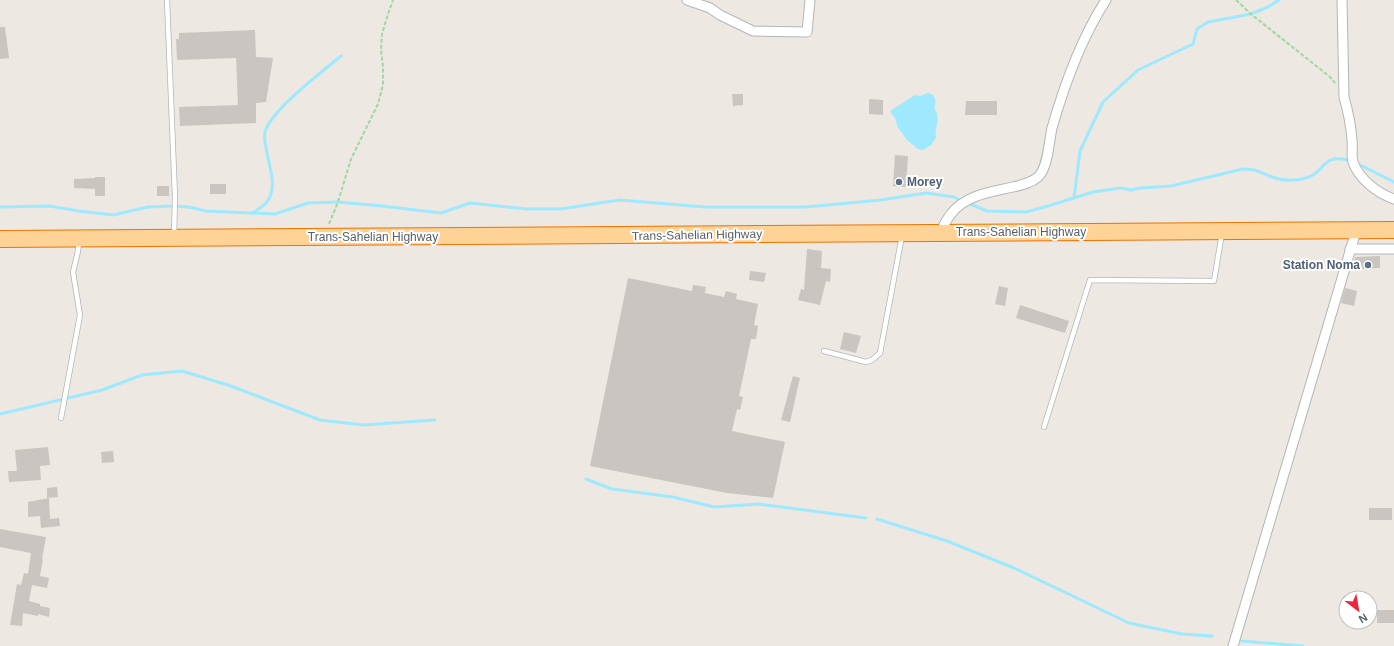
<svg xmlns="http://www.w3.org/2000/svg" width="1394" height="646" viewBox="0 0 1394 646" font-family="Arial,sans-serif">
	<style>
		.water { fill: #9fe9ff }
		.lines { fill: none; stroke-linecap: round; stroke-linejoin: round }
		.stream { stroke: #9fe9ff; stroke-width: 3 }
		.building { fill: #cac5c0 }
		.service-casing { stroke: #b2b6b9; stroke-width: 6 }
		.minor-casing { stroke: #b2b6b9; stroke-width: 11 }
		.trunk-casing { stroke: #ee7300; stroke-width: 18 }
		.path { stroke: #9ed9a1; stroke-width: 2; stroke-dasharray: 4 2; stroke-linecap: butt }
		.service { stroke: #fff; stroke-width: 4.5 }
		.minor { stroke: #fff; stroke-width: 9 }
		.trunk { stroke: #ffd295; stroke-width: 16 }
		.service-dot { fill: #5c6f8a; stroke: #fff; stroke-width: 1.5 }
		.labels { text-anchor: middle; stroke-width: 4; stroke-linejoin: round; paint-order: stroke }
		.service-label { font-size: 12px; font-weight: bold; fill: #4e5e75; stroke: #fff; text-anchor: start }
		.street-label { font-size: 12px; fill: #595f63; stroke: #fff }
	</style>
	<rect width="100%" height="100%" fill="#ede8e1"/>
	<path class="water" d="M928 93 932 94C936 99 936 102 934 108 942 119 934 126 936 138L931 145 923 150 918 149 907 140 897 126 896 120 890 111 915 95 920 96Z"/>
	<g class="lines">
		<g class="stream">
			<polyline points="1356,163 1394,182"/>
			<polyline points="1074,198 1080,151 1103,102 1138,70 1193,44 1197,29 1208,22 1251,14 1268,7 1279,0"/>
			<path d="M968 203 987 211 1026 212 1048 206 1093 192 1121 188 1131 190 1141 188 1171 186 1243 169C1257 169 1259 172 1272 177 1282 181 1295 181 1306 178 1326 173 1320 152 1351 161"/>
			<polyline points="0,207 49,206 79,211 113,215 148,207 174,206 189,207 206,211 275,214 308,203 338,202 382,206 441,213 470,203 527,209 560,209 620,200 705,207 806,207 881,200 926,193 954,197 962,201"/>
			<path d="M253 213C257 210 262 207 265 204 280 188 268 165 266 147 265 143 264 137 265 132 271 110 322 72 341 56"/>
			<polyline points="0,414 102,390 142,375 182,371 228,385 320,420 363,425 435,420"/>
			<polyline points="586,479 612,489 673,497 714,507 759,504 866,518"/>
			<polyline points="877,519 947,541 1014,568 1129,623 1182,634 1212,636"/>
			<polyline points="1241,641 1303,646"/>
		</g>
	</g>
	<g class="building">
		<polygon points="0,27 5,27 9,58 0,59"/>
		<polygon points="255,30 256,57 273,58 266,102 256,103 256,123 180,126 179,107 238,105 236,58 177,60 176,39 179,39 179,33"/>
		<polygon points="732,94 743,94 743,105 733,106"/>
		<polygon points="869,99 883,100 883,115 869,114"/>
		<polygon points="966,101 997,101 997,115 965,115"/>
		<polygon points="895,155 908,156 906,187 893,186"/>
		<polygon points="95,177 105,177 105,196 95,196 95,189 74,188 74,179 95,178"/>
		<rect x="210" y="184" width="16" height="10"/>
		<rect x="157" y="186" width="12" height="10"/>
		<polygon points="807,249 822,251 821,268 831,269 830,282 826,281 820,305 798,300 801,289 804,290"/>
		<polygon points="1380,256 1380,268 1353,269 1355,257"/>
		<polygon points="750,271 766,273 764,282 749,280"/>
		<polygon points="628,278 692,291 693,285 706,287 705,293 724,297 726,291 737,294 736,299 758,304 754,325 758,326 756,339 751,339 739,396 743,397 740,410 737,409 732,431 785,442 773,498 727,493 590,466"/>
		<polygon points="999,286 1008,288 1005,306 995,304"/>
		<polygon points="1345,288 1357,291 1354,306 1341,303"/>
		<polygon points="1020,305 1069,321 1065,333 1016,318"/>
		<polygon points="844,332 861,336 856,353 840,349"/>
		<polygon points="793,376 800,378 790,422 781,420"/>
		<polygon points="48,447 50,465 40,466 41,480 9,482 8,471 17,471 15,450"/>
		<polygon points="113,451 114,462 102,463 101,452"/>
		<polygon points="57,487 58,497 47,498 47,488"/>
		<polygon points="49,498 50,519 59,518 60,526 41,528 40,516 28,517 28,502"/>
		<rect x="1369" y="508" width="23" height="12"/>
		<polygon points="0,529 46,537 42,559 43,559 40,576 49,578 47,588 32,585 29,601 40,604 40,606 50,608 49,617 38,614 38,616 23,613 22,626 10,625 17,584 21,585 24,573 28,574 31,553 0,547"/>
		<rect x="1377" y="610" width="17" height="13"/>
	</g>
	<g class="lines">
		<defs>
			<g id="service">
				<polyline points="167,0 175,197 174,236"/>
				<polyline points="824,351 866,362 872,360 880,353 902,236"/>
				<polyline points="61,418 80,315 73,272 78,251 79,240"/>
				<polyline points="1044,427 1090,280 1214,281 1222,233"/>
			</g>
			<g id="minor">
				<polyline points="687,0 710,8 720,15 753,31 807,32 810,0"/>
				<path d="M1342 0 1344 97C1348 111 1351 125 1352 140 1353 147 1351 156 1353 162 1359 179 1377 193 1394 199"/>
				<path d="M940 233C943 227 946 220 951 214 965 195 991 192 1013 187 1022 185 1031 183 1038 177 1048 168 1049 141 1052 128 1064 86 1082 37 1106 0"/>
				<polyline points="1350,249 1394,249"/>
				<polyline points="1233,646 1356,231"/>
			</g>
			<polyline id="trunk" points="0,239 1394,230"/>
		</defs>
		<use href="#service" class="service-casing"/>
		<use href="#minor" class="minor-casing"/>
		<use href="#trunk" class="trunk-casing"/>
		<g class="path">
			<polyline points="1236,0 1251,14 1330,77 1335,83"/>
			<polyline points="329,224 338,202 351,159 378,104 383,85 383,66 381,50 382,34 388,14 393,0"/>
		</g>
		<use href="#service" class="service"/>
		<use href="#minor" class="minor"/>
		<use href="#trunk" class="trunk"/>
	</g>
	<g class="service-dot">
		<circle cx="899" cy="182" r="4"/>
		<circle cx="1368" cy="265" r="4"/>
	</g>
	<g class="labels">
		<g class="service-label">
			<text x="907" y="186">Morey</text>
			<text x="1360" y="269" text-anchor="end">Station Noma</text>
		</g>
		<g class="street-label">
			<text x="1021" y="236">Trans-Sahelian Highway</text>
			<text transform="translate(697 235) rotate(-1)" y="4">Trans-Sahelian Highway</text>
			<text x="373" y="241">Trans-Sahelian Highway</text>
		</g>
	</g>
	<g transform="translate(1358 610) rotate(149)"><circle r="19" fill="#ffffff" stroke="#bdbfc1"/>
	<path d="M0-3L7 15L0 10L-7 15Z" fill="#f0243e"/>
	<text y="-6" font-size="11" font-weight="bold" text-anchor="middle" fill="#595f63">N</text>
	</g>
</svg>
